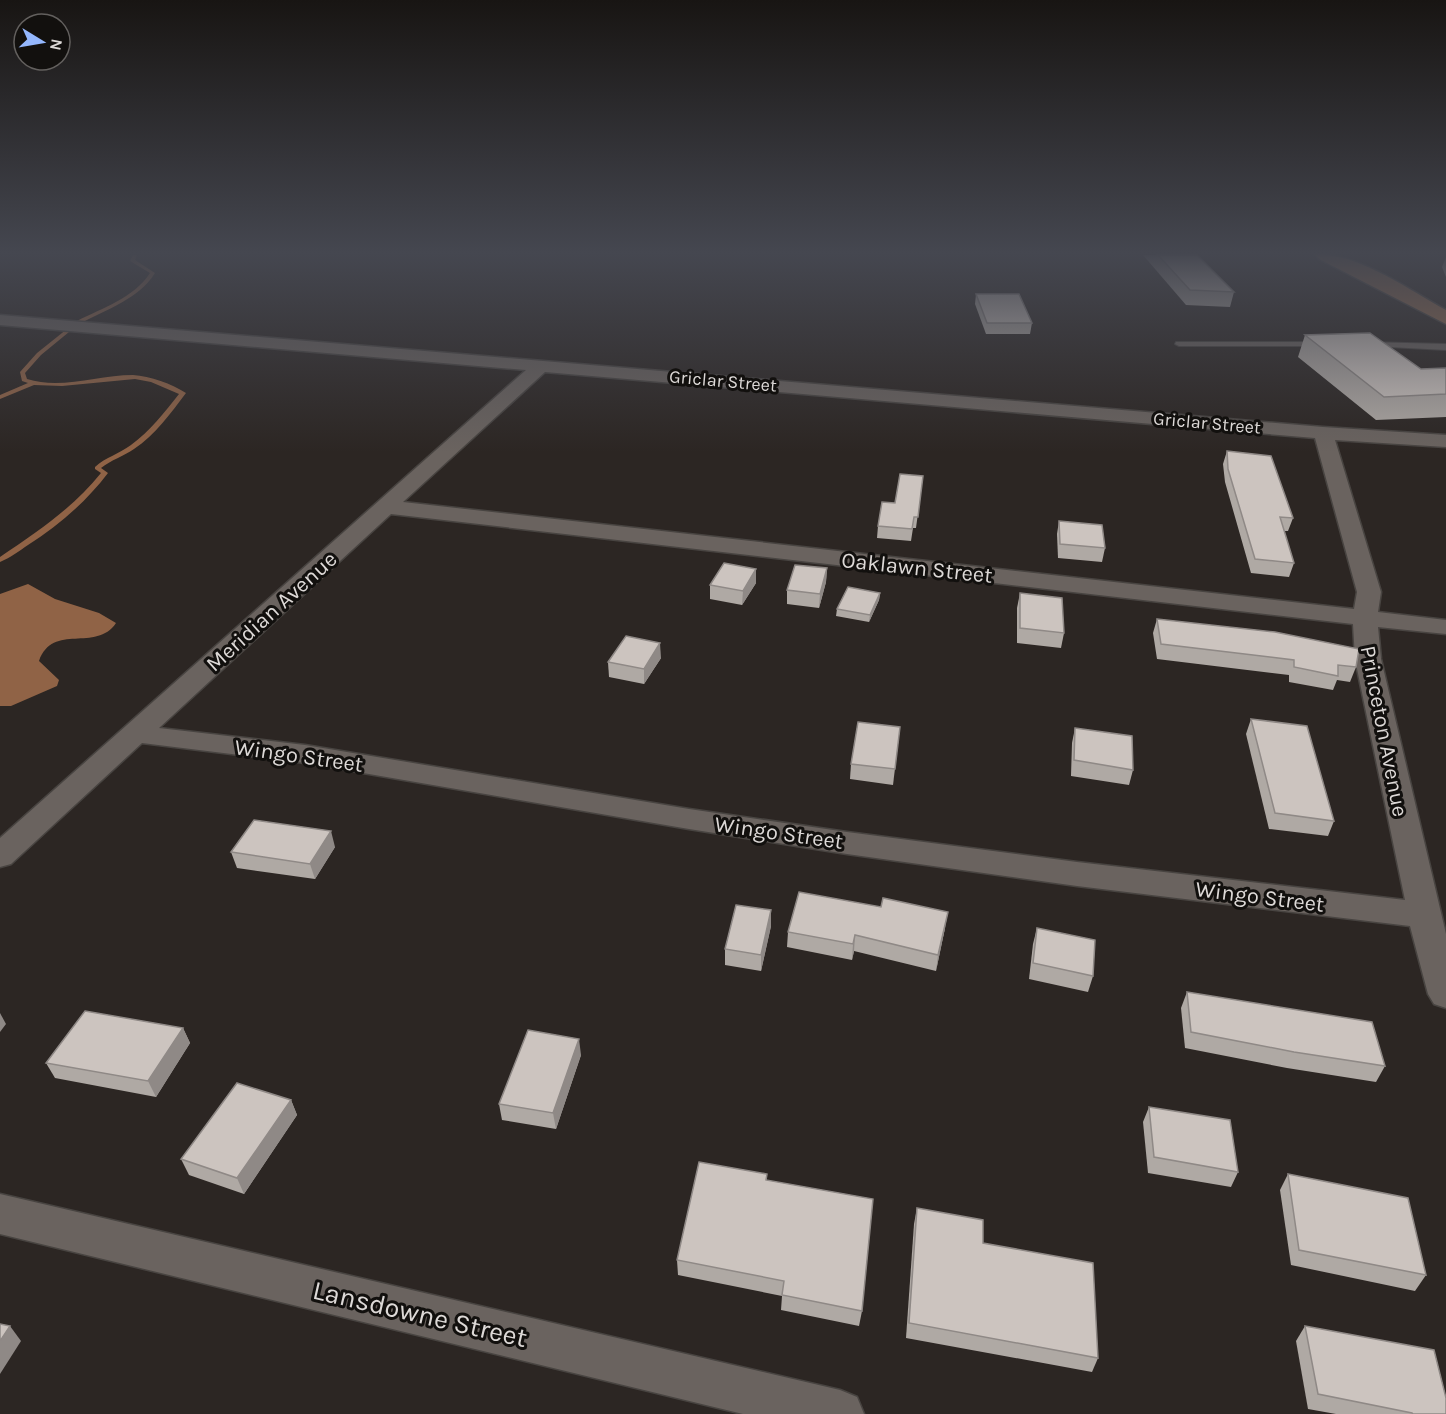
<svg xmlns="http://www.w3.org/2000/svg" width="1446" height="1414" viewBox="0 0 1446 1414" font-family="Karla,sans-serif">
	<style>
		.water { fill: #906346 }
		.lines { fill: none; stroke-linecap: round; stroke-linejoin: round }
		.stream { fill: #906346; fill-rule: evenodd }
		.service-casing { stroke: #484441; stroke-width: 2 }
		.minor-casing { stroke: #484441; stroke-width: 3 }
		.primary-casing { stroke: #484441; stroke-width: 3 }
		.service { fill: #6a635f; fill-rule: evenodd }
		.minor { fill: #6a635f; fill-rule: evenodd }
		.primary { fill: #966d50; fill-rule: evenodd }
		.wall { fill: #afa9a4 }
		.shaded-wall { fill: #8f8986 }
		.building { fill: #ccc4bf; stroke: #8f8986; stroke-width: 1.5 }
		.labels { text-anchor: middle; stroke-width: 6; stroke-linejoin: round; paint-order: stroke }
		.far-street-label { font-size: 18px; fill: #ddd9d7; stroke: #12100e }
		.street-label { font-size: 22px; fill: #ddd9d7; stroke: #12100e }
		.near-street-label { font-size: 27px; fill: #ddd9d7; stroke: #12100e }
	</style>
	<rect width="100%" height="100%" fill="#2c2623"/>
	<path class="water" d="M28 584 55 599 99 613 116 623C96 653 53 622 39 661L59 680 57 686 11 706H0V594Z"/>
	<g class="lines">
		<g class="stream">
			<path d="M133 255H137L135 260 155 273C139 299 107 309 81 323H77V321C102 308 134 298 150 273L130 261Z"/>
			<path d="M67 329 70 331 69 332 41 355 25 373 27 379C61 390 98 375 133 375 150 376 172 384 186 393 171 413 155 435 134 449 124 456 111 460 101 468L108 473C86 502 59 525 28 545 19 551 10 558 0 562V557C37 532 73 508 101 473L95 469V467C106 457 119 454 131 445 150 431 165 412 179 394L151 382 135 379 62 386 34 385 0 399V395L28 383 22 381 20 372 37 353Z"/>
		</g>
		<defs>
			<g id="service">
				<polygon points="1176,342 1321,342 1325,344 1321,346 1179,346 1175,344"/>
				<polygon points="1367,342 1446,344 1446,350 1370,346 1366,344"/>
			</g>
			<g id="minor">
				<path d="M0 315 1323 427 1446 435V447L1335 440 1381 592 1378 612 1446 620V634L1378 627 1381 659 1446 934V1008L1434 1004 1428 994 1410 926 1077 886 847 854 689 829 305 763 142 743 11 864 0 867V838L526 370 0 325ZM545 372 1315 438 1357 592 1354 609 403 502ZM391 514 1353 624 1355 659 1405 900 1077 862 847 832 689 809 305 745 159 728Z"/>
				<polygon points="0,1194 840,1390 857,1397 864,1414 743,1414 0,1234"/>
			</g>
			<path id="primary" d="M1316 255C1355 251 1411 291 1446 310V324L1319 259Z"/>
		</defs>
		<use href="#service" class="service-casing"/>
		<use href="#minor" class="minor-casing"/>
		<use href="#primary" class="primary-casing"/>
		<use href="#service" class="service"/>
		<use href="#minor" class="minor"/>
		<use href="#primary" class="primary"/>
	</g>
	<g class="wall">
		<polygon points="1143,255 1197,255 1234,292 1230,307 1186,305"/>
		<polygon points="1446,257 1446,277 1442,267"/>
		<polygon points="976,294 1032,323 1030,334 986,334 975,304"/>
		<polygon points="1305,335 1421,369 1446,368 1446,417 1376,420 1298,357"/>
		<polygon points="1227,451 1293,518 1288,531 1284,531 1294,563 1289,577 1251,573 1225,482 1223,464"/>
		<polygon points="923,476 916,528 913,528 911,541 877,538 878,526 895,503"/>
		<polygon points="1059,521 1105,548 1102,562 1058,558 1057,534"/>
		<polygon points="827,568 826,582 819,608 787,604 787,590"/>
		<polygon points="756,583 742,605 710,599 710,585"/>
		<polygon points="880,593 879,600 869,622 836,616 837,609"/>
		<polygon points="1020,593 1064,633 1061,648 1017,643 1017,608"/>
		<polygon points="1157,619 1356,667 1350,682 1337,680 1333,690 1289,682 1289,675 1157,659 1153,633"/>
		<polygon points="661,658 644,684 609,677 608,662"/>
		<polygon points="1251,719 1334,821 1328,836 1269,829 1246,734"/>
		<polygon points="900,727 893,785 850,779 851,764"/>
		<polygon points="1075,728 1133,770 1129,785 1071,776 1072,743"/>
		<polygon points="335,847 315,879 237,868 231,852"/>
		<polygon points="771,910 771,926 761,971 725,965 725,949"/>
		<polygon points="945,928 936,971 854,951 852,960 787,947 788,932"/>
		<polygon points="1037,928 1093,976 1088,992 1029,979 1033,944"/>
		<polygon points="1187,992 1385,1066 1376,1082 1287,1068 1185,1048 1181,1008"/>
		<polygon points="183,1028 190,1043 156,1097 55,1078 46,1063"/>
		<polygon points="581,1055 556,1129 502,1120 499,1104"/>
		<polygon points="291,1100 297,1115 244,1194 189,1175 181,1159"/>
		<polygon points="1149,1107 1238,1172 1231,1187 1148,1173 1143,1122"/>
		<polygon points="767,1174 767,1180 862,1311 859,1326 781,1310 782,1296 678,1275 677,1260"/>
		<polygon points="1288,1174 1426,1275 1415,1291 1291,1265 1280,1190"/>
		<polygon points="917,1208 1098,1358 1092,1372 906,1338 914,1224"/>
		<polygon points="1305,1326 1446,1414 1336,1414 1308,1409 1296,1341"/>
	</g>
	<g class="shaded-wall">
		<polygon points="827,568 826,582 819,608 820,594"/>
		<polygon points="756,569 756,583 742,605 743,591"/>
		<polygon points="880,593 879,600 869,622 870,615"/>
		<polygon points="660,643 661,658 644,684 644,669"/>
		<polygon points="331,831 335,847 315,879 310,864"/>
		<polygon points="771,910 771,926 761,971 761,955"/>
		<polygon points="948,912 945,928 936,971 938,955"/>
		<polygon points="855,935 854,951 852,960 853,944"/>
		<polygon points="0,1013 6,1024 0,1032"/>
		<polygon points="183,1028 190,1043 156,1097 148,1081"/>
		<polygon points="579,1039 581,1055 556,1129 553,1113"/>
		<polygon points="291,1100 297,1115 244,1194 237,1178"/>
		<polygon points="10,1326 21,1341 0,1374 0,1341"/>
	</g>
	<g class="building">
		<polygon points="1158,255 1197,255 1234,292 1190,290"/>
		<polygon points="976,294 1019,294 1032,323 987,323"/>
		<polygon points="1370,333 1421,369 1446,368 1446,394 1384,397 1305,335"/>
		<polygon points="1227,451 1271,456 1293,518 1280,517 1294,563 1255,559 1228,469"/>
		<polygon points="900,474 923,476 918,517 914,517 912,529 878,526 882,502 895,503"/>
		<polygon points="1059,521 1102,525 1105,548 1060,544"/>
		<polygon points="724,563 756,569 743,591 710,585"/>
		<polygon points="795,565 827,568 820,594 787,590"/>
		<polygon points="848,587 880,593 870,615 837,609"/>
		<polygon points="1020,593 1062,598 1064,633 1020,628"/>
		<polygon points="1157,619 1275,632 1359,649 1356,667 1338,665 1338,676 1294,667 1294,660 1161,644"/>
		<polygon points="626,636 660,643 644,669 608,662"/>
		<polygon points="1251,719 1307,726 1334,821 1275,813"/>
		<polygon points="858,722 900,727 895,769 851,764"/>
		<polygon points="1075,728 1132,736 1133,770 1074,760"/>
		<polygon points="254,820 331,831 310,864 231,852"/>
		<polygon points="799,892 881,907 883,898 948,912 938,955 855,935 853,944 788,932"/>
		<polygon points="736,905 771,910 761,955 725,949"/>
		<polygon points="1037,928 1095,940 1093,976 1033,963"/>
		<polygon points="1187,992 1372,1022 1385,1066 1294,1052 1191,1032"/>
		<polygon points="85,1011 183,1028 148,1081 46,1063"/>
		<polygon points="528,1030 579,1039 553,1113 499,1104"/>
		<polygon points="237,1083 291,1100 237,1178 181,1159"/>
		<polygon points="1149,1107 1230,1120 1238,1172 1154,1157"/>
		<polygon points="699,1162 767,1174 766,1180 873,1199 862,1311 782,1295 784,1281 677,1260"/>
		<polygon points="1288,1174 1408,1198 1426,1275 1299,1250"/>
		<polygon points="917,1208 983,1220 983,1243 1093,1263 1098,1358 909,1323"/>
		<polygon points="0,1324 10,1326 0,1341"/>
		<polygon points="1305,1326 1434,1350 1446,1398 1446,1414 1413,1414 1412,1413 1318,1394"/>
	</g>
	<linearGradient id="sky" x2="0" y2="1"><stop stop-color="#181513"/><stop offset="0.56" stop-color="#454750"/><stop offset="1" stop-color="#454750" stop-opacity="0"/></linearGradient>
	<rect width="1446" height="452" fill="url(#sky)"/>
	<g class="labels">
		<g class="far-street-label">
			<text transform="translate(723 381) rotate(5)" y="6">Griclar Street</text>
			<text transform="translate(1207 423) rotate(5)" y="6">Griclar Street</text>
		</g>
		<g class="street-label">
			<text transform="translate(917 567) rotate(6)" y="8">Oaklawn Street</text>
			<text transform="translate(271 611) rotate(-42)" y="8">Meridian Avenue</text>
			<text transform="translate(1385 731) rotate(79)" y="8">Princeton Avenue</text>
			<text transform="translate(299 755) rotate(8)" y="8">Wingo Street</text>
			<text transform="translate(779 832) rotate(8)" y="8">Wingo Street</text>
			<text transform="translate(1260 896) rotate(7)" y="8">Wingo Street</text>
		</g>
		<g class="near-street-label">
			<text transform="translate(420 1314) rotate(13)" y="9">Lansdowne Street</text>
		</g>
	</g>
	<g transform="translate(42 42) rotate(101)"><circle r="28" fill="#12100e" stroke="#63605e" stroke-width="1.5"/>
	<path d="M0-4.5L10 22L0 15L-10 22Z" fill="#94b7fd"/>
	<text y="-9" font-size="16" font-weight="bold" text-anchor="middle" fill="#ddd9d7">N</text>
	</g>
</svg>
